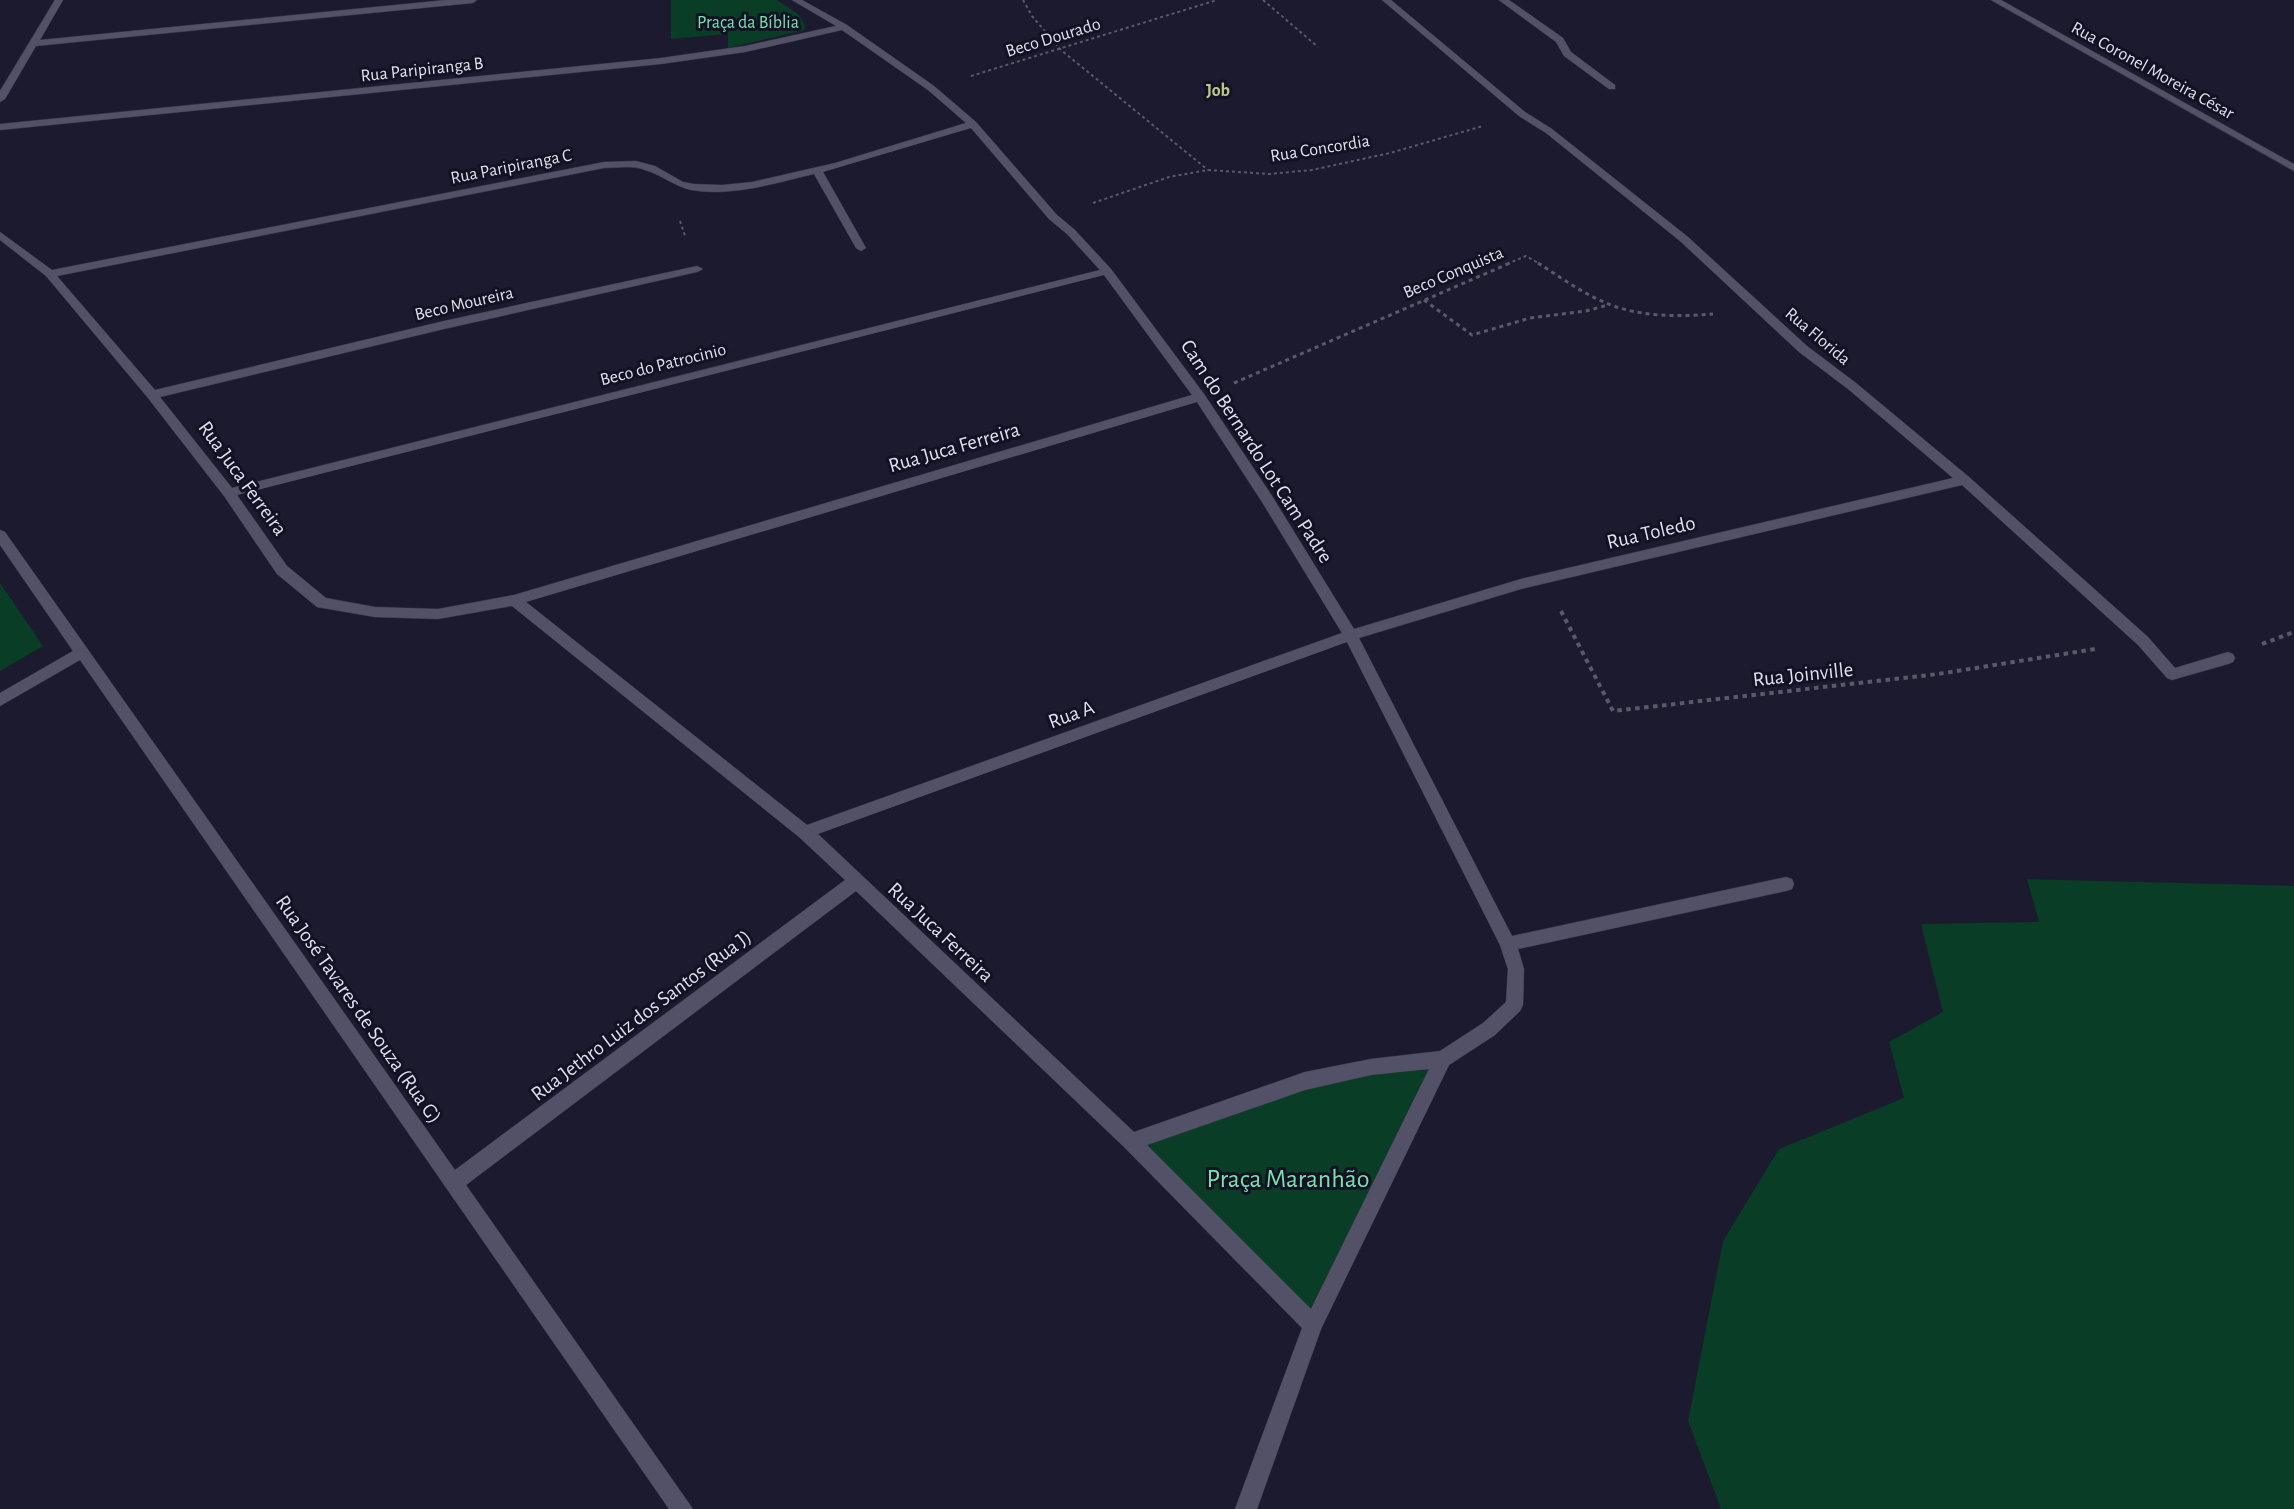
<svg xmlns="http://www.w3.org/2000/svg" width="2294" height="1509" viewBox="0 0 2294 1509" font-family="'Alegreya Sans',sans-serif">
	<style>
		.green { fill: #093d26 }
		.lines { fill: none; stroke-linecap: round; stroke-linejoin: round }
		.minor-casing { stroke: #373545; stroke-width: 1 }
		.tertiary-casing { stroke: #373545; stroke-width: 1 }
		.path-far2 { stroke: #5a586a; stroke-width: 2; stroke-dasharray: 3 3; stroke-linecap: butt }
		.path-far1 { stroke: #5a586a; stroke-width: 3; stroke-dasharray: 4 4; stroke-linecap: butt }
		.path { stroke: #5a586a; stroke-width: 4; stroke-dasharray: 4.5 4.5; stroke-linecap: butt }
		.minor { fill: #525167; fill-rule: evenodd }
		.tertiary { fill: #525167; fill-rule: evenodd }
		.labels { text-anchor: middle; stroke-width: 6; stroke-linejoin: round; paint-order: stroke }
		.far-park-label { font-size: 18px; fill: #7ae0aa; stroke: #131124 }
		.far-street-label { font-size: 18px; fill: #dfdfed; stroke: #131124 }
		.far-neighbourhood-label { font-size: 18px; font-weight: bold; fill: #b9cb81; stroke: #131124 }
		.street-label { font-size: 21px; fill: #dfdfed; stroke: #131124 }
		.near-park-label { font-size: 26px; fill: #7ae0aa; stroke: #131124 }
	</style>
	<rect width="100%" height="100%" fill="#1c1a2e"/>
	<g class="green">
		<polygon points="671,0 777,0 798,14 805,25 804,30 728,48 728,34 671,39"/>
		<polygon points="0,583 43,646 0,671"/>
		<polygon points="2027,879 2294,886 2294,1509 1721,1509 1688,1421 1723,1241 1779,1149 1904,1098 1889,1042 1943,1012 1921,924 2039,922"/>
		<polygon points="1443,1059 1313,1325 1131,1142 1305,1081"/>
	</g>
	<g class="lines">
		<defs>
			<g id="minor">
				<polygon points="55,0 63,0 40,40 446,0 477,0 473,3 36,46 5,99 0,102 0,91"/>
				<path d="M792 0H802L847 25 934 86 976 122 1057 215 1075 230 1111 269 1204 394 1272 496 1354 629 1521 579 1953 478 1848 389 1799 352 1680 241 1546 133 1519 116 1382 0H1391L1525 112 1552 129 1688 237 1807 346 1856 383 1969 477 2148 637 2175 668 2228 652 2233 654 2235 658 2233 662 2228 664 2172 680 2167 678 2138 645 1962 485 1521 589 1359 638 1512 936 1786 877 1792 879 1794 884 1792 889 1786 891 1518 949 1524 969 1523 1005 1520 1011 1495 1035 1449 1065 1321 1329 1257 1509H1235L1302 1328 1125 1148 856 891 466 1185 693 1509H669L80 660 0 706V693L73 651 0 545V530L5 532 455 1170 845 880 799 837 512 606 438 619 375 617 317 607 277 574 224 496 148 398 46 276 0 240V232L52 270 604 162 636 161 655 166 683 182 694 184 722 185 752 182 835 163 966 123 928 90 842 30 745 52 661 64 0 130V124L661 58 745 46 836 26ZM971 128 1049 219 1067 234 1100 270 232 488 160 397 444 329 697 272 703 269 697 266 444 321 155 390 57 276 604 168C618 168 632 165 645 170 662 175 674 186 691 190 732 197 775 183 814 174L856 248 861 251 866 248 823 172ZM1104 275 1192 395 514 595 438 609 375 607 326 598 287 566 237 495ZM1197 402 1262 502 1342 633 807 825 526 602ZM1347 642 1500 945 1508 969 1506 1002 1483 1023 1440 1051 1371 1059 1305 1072 1134 1132 818 834ZM1429 1069 1311 1309 1147 1145 1305 1090 1371 1075Z"/>
				<polygon points="1499,0 1509,0 1563,38 1571,52 1615,85 1615,89 1609,89 1564,56 1556,42"/>
			</g>
			<polygon id="tertiary" points="1991,0 2001,0 2294,164 2294,171"/>
		</defs>
		<use href="#minor" class="minor-casing"/>
		<use href="#tertiary" class="tertiary-casing"/>
		<g class="path-far2">
			<polyline points="1023,0 1032,16 1061,50 1208,170"/>
			<polyline points="1263,0 1318,47"/>
			<polyline points="971,76 1217,0"/>
			<polyline points="1093,203 1169,177 1208,170 1269,174 1312,170 1390,153 1483,126"/>
			<polyline points="680,221 685,236"/>
			<polyline points="1507,264 1526,256 1540,264"/>
		</g>
		<g class="path-far1">
			<path d="M1538 263C1560 277 1582 293 1606 303 1639 317 1679 317 1713 314"/>
			<polyline points="1424,300 1472,335 1530,318 1586,311 1608,305"/>
			<polyline points="1234,383 1510,263"/>
		</g>
		<g class="path">
			<polyline points="1561,611 1613,711 1938,674 2095,649"/>
			<polyline points="2262,644 2294,632"/>
		</g>
		<use href="#minor" class="minor"/>
		<use href="#tertiary" class="tertiary"/>
	</g>
	<g class="labels">
		<g class="far-park-label">
			<text x="748" y="28">Praça da Bíblia</text>
		</g>
		<g class="far-street-label">
			<text transform="translate(1053 37) rotate(-17)" y="6">Beco Dourado</text>
			<text transform="translate(422 69) rotate(-6)" y="6">Rua Paripiranga B</text>
			<text transform="translate(2153 70) rotate(29)" y="6">Rua Coronel Moreira César</text>
			<text transform="translate(1320 148) rotate(-9)" y="6">Rua Concordia</text>
			<text transform="translate(511 166) rotate(-11)" y="6">Rua Paripiranga C</text>
			<text transform="translate(1453 272) rotate(-23)" y="6">Beco Conquista</text>
			<text transform="translate(464 303) rotate(-13)" y="6">Beco Moureira</text>
			<text transform="translate(1818 336) rotate(40)" y="6">Rua Florida</text>
			<text transform="translate(663 364) rotate(-14)" y="6">Beco do Patrocinio</text>
		</g>
		<g class="far-neighbourhood-label">
			<text x="1218" y="96">Job</text>
		</g>
		<g class="street-label">
			<text transform="translate(954 447) rotate(-16)" y="7">Rua Juca Ferreira</text>
			<text transform="translate(1257 451) rotate(57)" y="7">Cam do Bernardo Lot Cam Padre</text>
			<text transform="translate(243 478) rotate(54)" y="7">Rua Juca Ferreira</text>
			<text transform="translate(1651 532) rotate(-13)" y="7">Rua Toledo</text>
			<text transform="translate(1803 674) rotate(-6)" y="7">Rua Joinville</text>
			<text transform="translate(1071 714) rotate(-20)" y="7">Rua A</text>
			<text transform="translate(941 932) rotate(43)" y="7">Rua Juca Ferreira</text>
			<text transform="translate(359 1009) rotate(55)" y="7">Rua José Tavares de Souza (Rua G)</text>
			<text transform="translate(641 1015) rotate(-37)" y="7">Rua Jethro Luiz dos Santos (Rua J)</text>
		</g>
		<g class="near-park-label">
			<text x="1288" y="1187">Praça Maranhão</text>
		</g>
	</g>
</svg>
